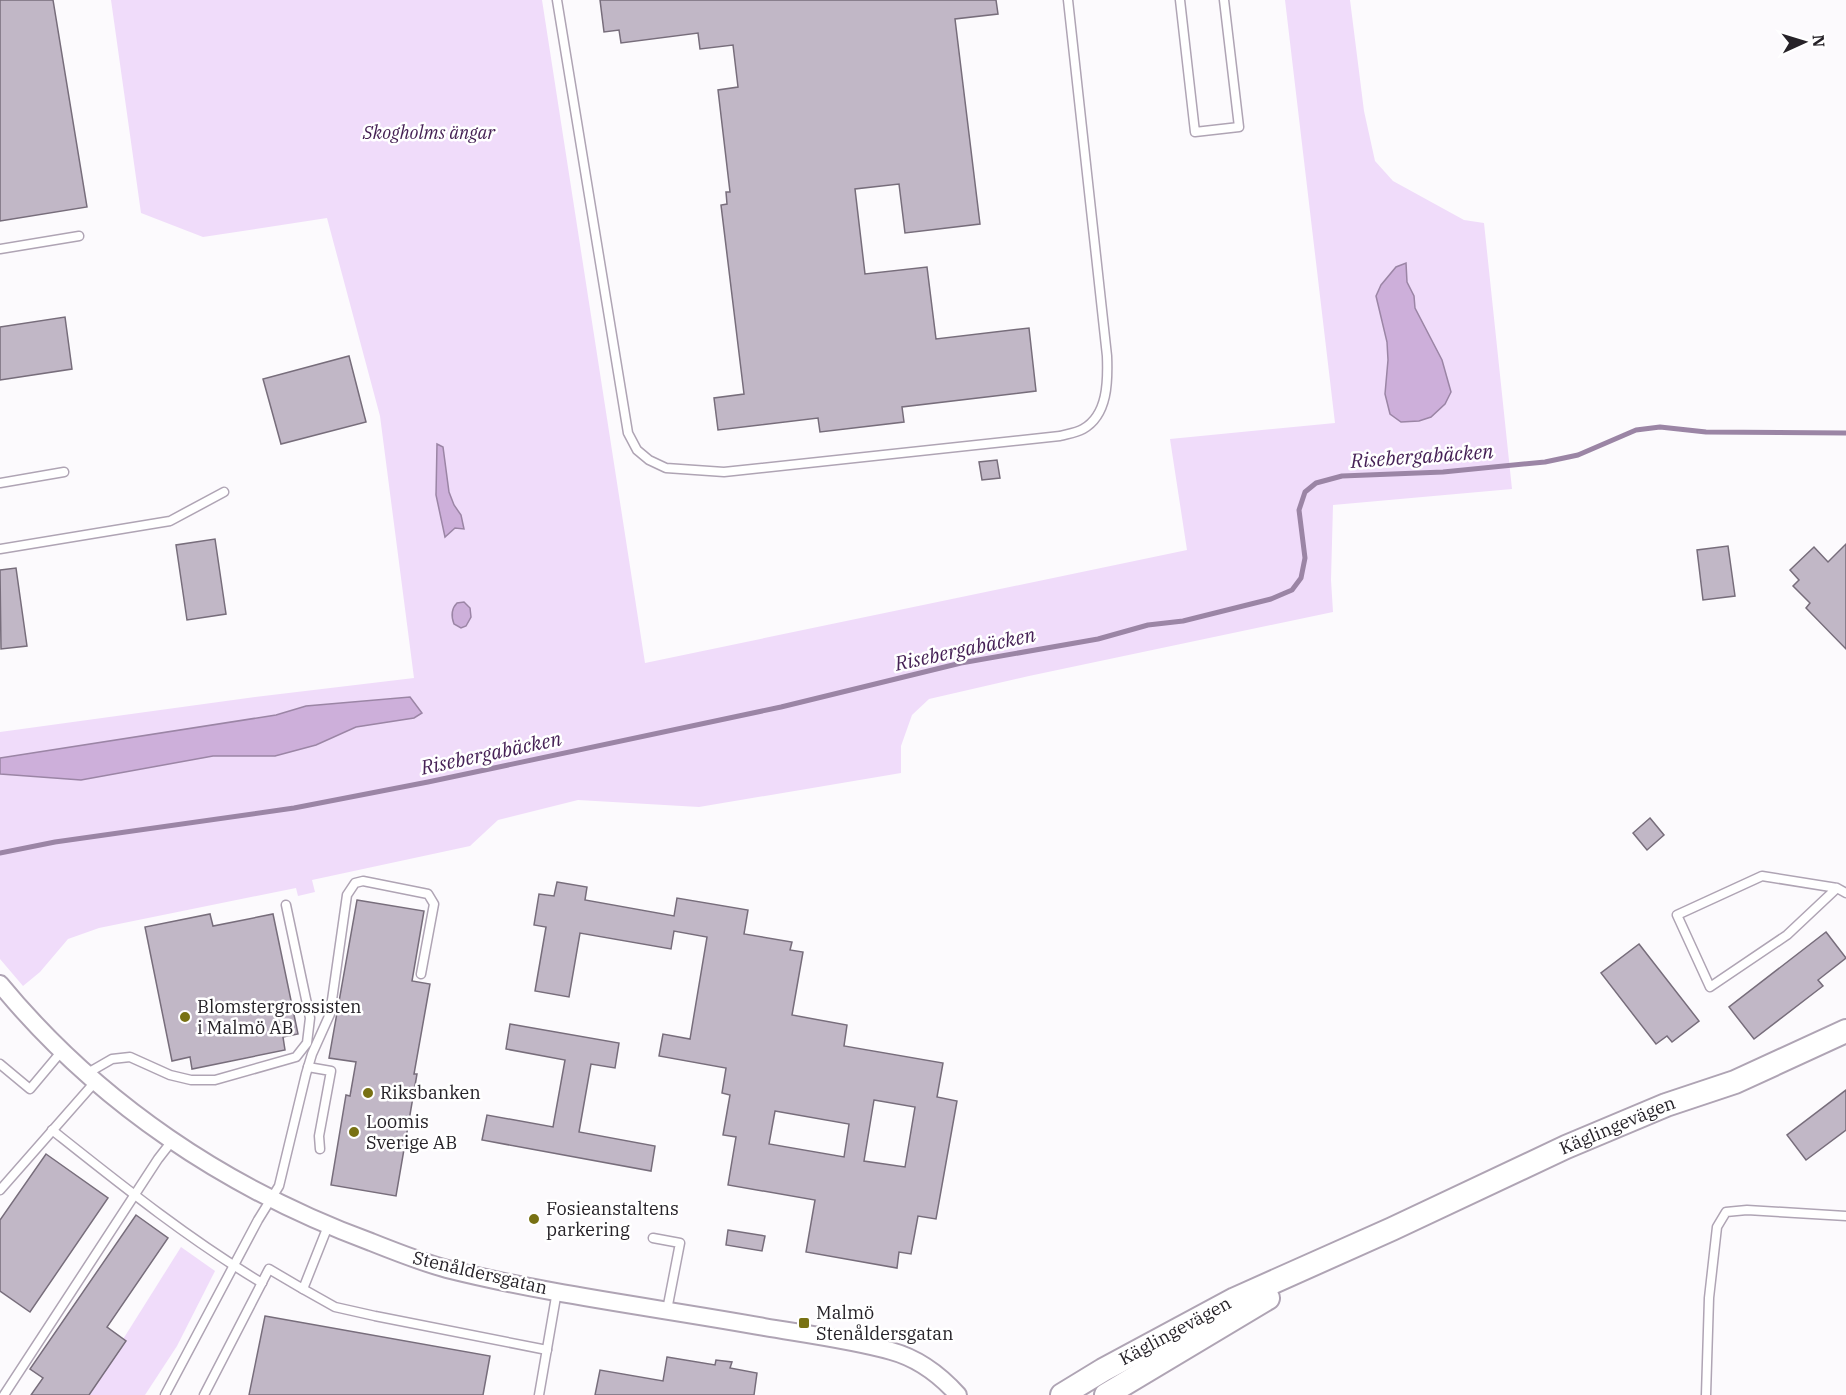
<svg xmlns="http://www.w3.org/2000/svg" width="1846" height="1395" viewBox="0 0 1846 1395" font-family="'IBM Plex Serif',serif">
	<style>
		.green { fill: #f0dcfa }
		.water { fill: #cdafda; stroke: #9b85a5; stroke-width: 1.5 }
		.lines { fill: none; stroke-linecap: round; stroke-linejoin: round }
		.stream { stroke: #9b85a5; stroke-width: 5 }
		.building { fill: #c1b7c6; stroke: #776d7b; stroke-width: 1.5; fill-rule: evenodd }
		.service-casing { stroke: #afa4b4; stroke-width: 11 }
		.minor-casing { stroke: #afa4b4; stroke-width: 20 }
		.secondary-casing { stroke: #afa4b4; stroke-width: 26 }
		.service { stroke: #fff; stroke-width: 8 }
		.minor { stroke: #fff; stroke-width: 16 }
		.secondary { stroke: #fff; stroke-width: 22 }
		.poi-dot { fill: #787113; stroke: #fff; stroke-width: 2 }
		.labels { text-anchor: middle; stroke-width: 5; stroke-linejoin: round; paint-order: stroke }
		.park-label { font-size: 18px; font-style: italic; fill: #431e52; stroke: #fff }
		.poi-label { font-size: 18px; fill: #262228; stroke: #fff; text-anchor: start }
		.street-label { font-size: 18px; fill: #262228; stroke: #fff }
		.water-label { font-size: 20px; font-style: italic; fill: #462156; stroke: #fff }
	</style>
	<rect width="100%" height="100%" fill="#fcfafd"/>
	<g class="green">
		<polygon points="111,0 542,0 645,663 1187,550 1170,439 1335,423 1285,0 1350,0 1364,111 1375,161 1393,181 1464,220 1484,223 1512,489 1333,505 1331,580 1333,612 1029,676 929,699 912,715 901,746 901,773 699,807 578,800 498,820 470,846 312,880 315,892 298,896 296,888 99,928 68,939 40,972 23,986 0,959 0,732 255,697 414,678 380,416 327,218 203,237 141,213"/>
		<polygon points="181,1247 215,1271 177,1346 145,1395 88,1395"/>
	</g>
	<g class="water">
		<polygon points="1406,263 1407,282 1414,296 1415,308 1442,360 1451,392 1445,404 1431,417 1419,421 1401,422 1390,414 1385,394 1388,360 1387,342 1376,296 1381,285 1396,267"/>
		<polygon points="437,444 443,447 449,492 454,505 461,515 464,529 455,528 445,537 436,495"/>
		<path d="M464 602 470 608 471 617 466 626 461 628 454 624C451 616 451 609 457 603Z"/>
		<polygon points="410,697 422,713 414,718 356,727 316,745 275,756 213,756 81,780 0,774 0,758 276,715 306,706"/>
	</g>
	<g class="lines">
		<polyline class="stream" points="0,853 55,842 294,808 428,782 781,707 961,663 1098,639 1148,625 1183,621 1271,599 1292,590 1301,578 1305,558 1299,510 1305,492 1316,483 1342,476 1443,472 1545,462 1578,455 1636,430 1660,427 1706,432 1846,433"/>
	</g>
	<g class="building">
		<polygon points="0,0 53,0 87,207 0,221"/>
		<polygon points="600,0 996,0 998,14 955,19 980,224 905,233 899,184 855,189 865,274 927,267 936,339 1029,328 1036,391 902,407 904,422 820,432 818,418 718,430 714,398 744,394 721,205 727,204 726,192 730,192 718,90 738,87 733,45 700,49 698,33 621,43 619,30 604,32"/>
		<polygon points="65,317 72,369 0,380 0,327"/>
		<polygon points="349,356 366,422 281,444 263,379"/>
		<polygon points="997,460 1000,478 982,480 979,462"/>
		<polygon points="215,539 226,614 187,620 176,545"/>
		<polygon points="1846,544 1846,649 1806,608 1810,603 1793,586 1799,580 1790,570 1814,547 1828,562"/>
		<polygon points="1728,546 1735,596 1703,600 1697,550"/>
		<polygon points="16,568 27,646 1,649 0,570"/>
		<polygon points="1650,818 1664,835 1647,850 1633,833"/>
		<path d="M557 882 587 887 585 900 674 916 677 898 748 910 744 934 792 942 790 950 803 952 792 1015 847 1025 844 1046 943 1063 937 1097 957 1101 936 1219 918 1216 911 1254 899 1252 897 1268 806 1252 815 1200 728 1185 736 1137 723 1135 730 1095 722 1093 726 1068 659 1056 663 1034 690 1039 707 937 674 931 671 949 580 933 569 997 535 991 546 927 534 925 539 894 554 896ZM874 1100 915 1107 905 1167 864 1161ZM775 1111 849 1124 844 1157 769 1144Z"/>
		<polygon points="357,900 424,911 412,981 430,984 414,1074 417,1074 396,1196 331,1185 346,1095 350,1096 356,1062 329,1058"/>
		<polygon points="210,914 213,926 273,914 298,1034 283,1037 285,1050 192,1069 190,1057 172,1061 145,927"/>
		<polygon points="1826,932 1846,958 1818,980 1823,986 1754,1039 1729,1007"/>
		<polygon points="1639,944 1699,1021 1672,1042 1667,1036 1656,1044 1601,973"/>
		<polygon points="510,1024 619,1043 615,1068 591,1064 579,1132 655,1146 651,1171 482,1140 487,1115 553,1127 565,1060 506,1049"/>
		<polygon points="1846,1090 1846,1130 1806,1160 1787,1135"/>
		<polygon points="46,1154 108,1198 30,1312 0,1291 0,1220"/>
		<polygon points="136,1215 168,1238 107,1327 126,1341 89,1395 31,1395 43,1378 30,1369"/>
		<polygon points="728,1230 765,1236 762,1251 726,1245"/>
		<polygon points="265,1316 490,1356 483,1395 249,1395"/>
		<polygon points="667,1357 715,1365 716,1360 732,1362 730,1368 757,1373 754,1395 595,1395 600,1370 663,1381"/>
	</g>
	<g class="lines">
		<defs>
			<g id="service">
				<path d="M557 0 628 433 637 450 649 460 666 468 724 472 1060 436C1067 434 1076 433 1083 429 1108 415 1108 381 1107 356L1068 0"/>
				<polyline points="1180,0 1195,132 1239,127 1224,0"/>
				<polyline points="0,249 79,236"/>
				<polyline points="0,483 64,472"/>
				<polyline points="0,549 170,521 224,492"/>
				<polyline points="1837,888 1787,935 1710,987 1677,915 1762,876 1837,888 1846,893"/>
				<polyline points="0,1064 30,1089 61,1052"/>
				<polyline points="308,1067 331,1071 319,1136 320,1149"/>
				<polyline points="86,1074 112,1059 130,1057 170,1075 191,1080 215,1080 296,1057 307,1043 310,1018 286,905"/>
				<path d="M52 1130C120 1184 187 1238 262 1283"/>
				<polyline points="0,1190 95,1082"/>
				<polyline points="328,1226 303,1289 335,1307 375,1316 547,1350"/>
				<polyline points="653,1238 680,1243 667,1310"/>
				<polyline points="4,1395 158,1159 172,1141"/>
				<polyline points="165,1395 258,1220 279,1186 306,1074 312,1054 330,1014 347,895 355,883 363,881 428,894 434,904 421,974"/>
				<polyline points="204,1395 269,1269 303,1289"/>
				<polyline points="539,1395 557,1291"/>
				<polyline points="1706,1395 1709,1298 1717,1227 1726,1212 1747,1210 1846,1216"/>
			</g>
			<path id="minor" d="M0 984C98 1103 227 1189 371 1242 396 1252 421 1262 447 1269 551 1295 659 1308 764 1327 805 1334 852 1340 891 1351 917 1358 940 1375 958 1395"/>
			<g id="secondary">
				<path id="s1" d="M1062 1395 1103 1370 1235 1299 1392 1229 1566 1147 1666 1105 1735 1082 1846 1031"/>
				<polyline points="1106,1395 1268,1298"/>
			</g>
		</defs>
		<use href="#service" class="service-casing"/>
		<use href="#minor" class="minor-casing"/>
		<use href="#secondary" class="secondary-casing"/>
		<use href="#service" class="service"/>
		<use href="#minor" class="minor"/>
		<use href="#secondary" class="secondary"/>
	</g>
	<g class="poi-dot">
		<circle cx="185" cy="1017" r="6"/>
		<circle cx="368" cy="1093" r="6"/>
		<circle cx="354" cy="1132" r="6"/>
		<circle cx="534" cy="1219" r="6"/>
		<rect x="798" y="1317" width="12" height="12" rx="3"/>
	</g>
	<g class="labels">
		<g class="park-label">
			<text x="429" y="139">Skogholms ängar</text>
		</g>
		<g class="poi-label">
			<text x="197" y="1013">Blomstergrossisten<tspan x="197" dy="21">i Malmö AB</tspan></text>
			<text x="380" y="1099">Riksbanken</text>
			<text x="366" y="1128">Loomis<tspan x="366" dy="21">Sverige AB</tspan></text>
			<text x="546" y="1215">Fosieanstaltens<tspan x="546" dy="21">parkering</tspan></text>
			<text x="816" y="1319">Malmö<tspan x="816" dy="21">Stenåldersgatan</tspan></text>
		</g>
		<g class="street-label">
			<text dy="6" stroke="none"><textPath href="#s1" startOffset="618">Käglingevägen</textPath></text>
			<text transform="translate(480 1273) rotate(13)" y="6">Stenåldersgatan</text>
			<text dy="6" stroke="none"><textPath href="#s1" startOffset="130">Käglingevägen</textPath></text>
		</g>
		<g class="water-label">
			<text transform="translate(1422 456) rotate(-4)" y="7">Risebergabäcken</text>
			<text transform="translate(965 649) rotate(-12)" y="7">Risebergabäcken</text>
			<text transform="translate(491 753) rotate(-12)" y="7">Risebergabäcken</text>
		</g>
	</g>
	<g transform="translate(1804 42) rotate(86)" stroke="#ffffff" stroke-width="4.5" paint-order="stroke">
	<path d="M0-4.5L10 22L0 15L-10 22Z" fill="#262228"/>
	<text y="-9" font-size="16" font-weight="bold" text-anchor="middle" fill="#262228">N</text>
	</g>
</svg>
